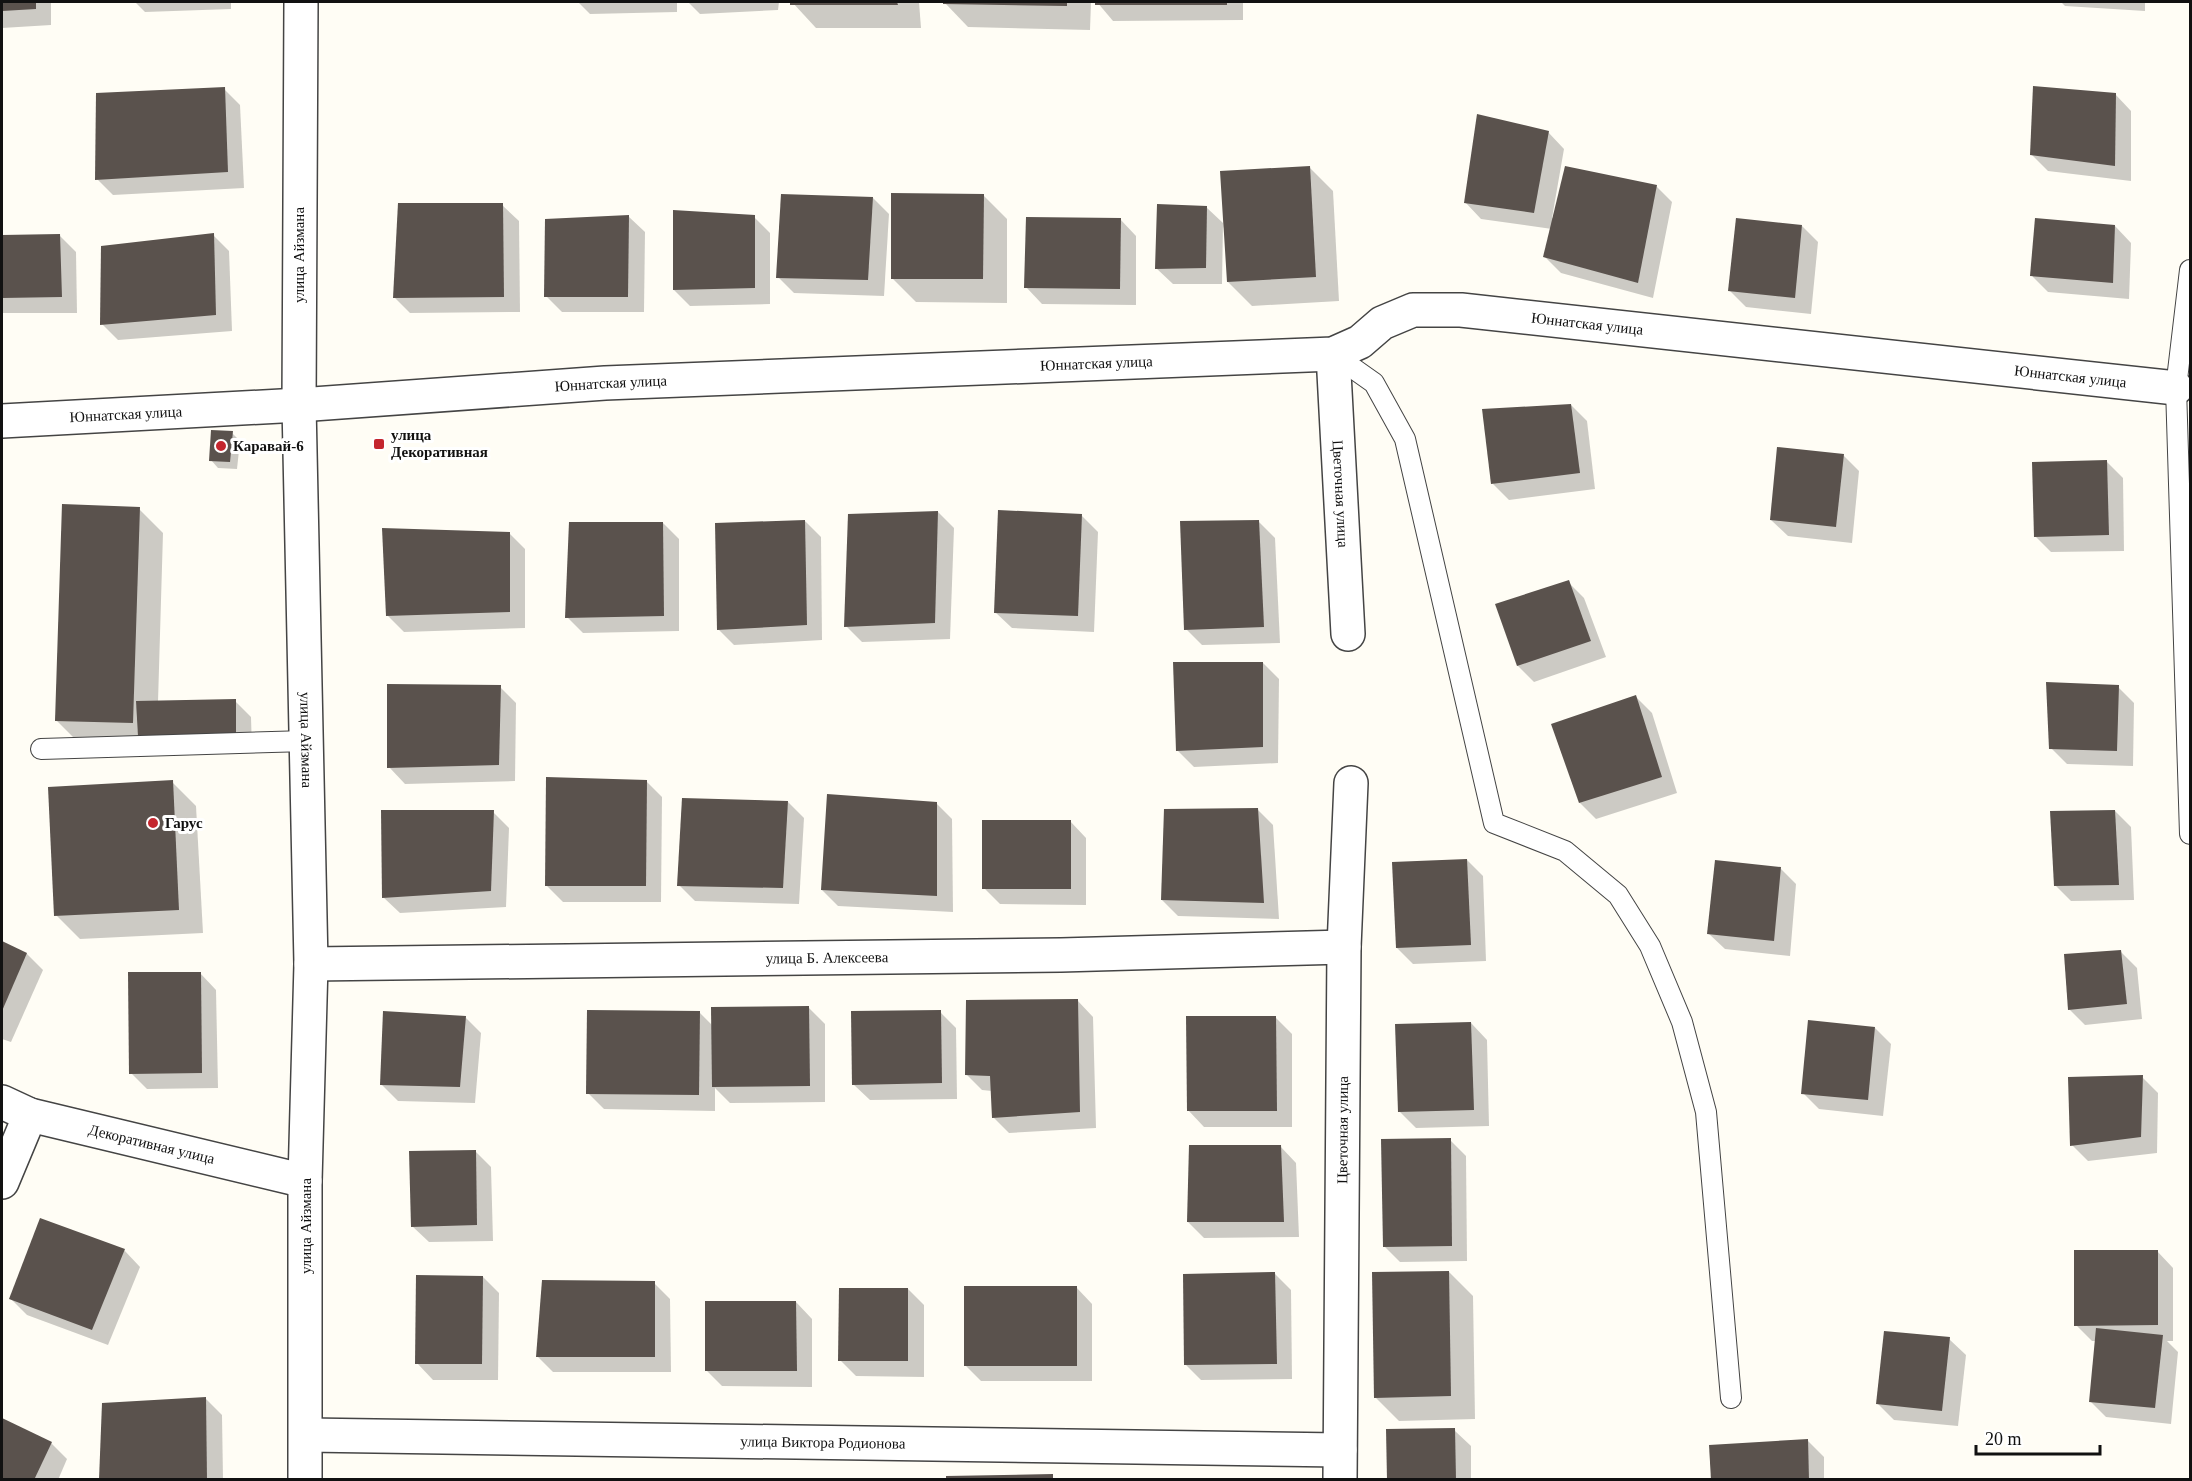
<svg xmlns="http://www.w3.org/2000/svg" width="2192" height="1481" viewBox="0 0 2192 1481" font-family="'Times New Roman',serif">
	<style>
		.shadow { fill: #0003 }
		.building { fill: #5a524d }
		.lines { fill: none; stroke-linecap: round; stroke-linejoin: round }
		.service-casing { stroke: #444; stroke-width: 22 }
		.minor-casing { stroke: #444; stroke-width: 36 }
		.service { stroke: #fff; stroke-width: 20 }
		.minor { stroke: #fff; stroke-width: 33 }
		.poi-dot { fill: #c4262e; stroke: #fff; stroke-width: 2 }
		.labels { text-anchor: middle; stroke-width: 6; stroke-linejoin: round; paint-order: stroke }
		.street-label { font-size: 15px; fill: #111; stroke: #fff }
		.poi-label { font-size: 15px; font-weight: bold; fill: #111; stroke: #fff; text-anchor: start }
	</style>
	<rect width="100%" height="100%" fill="#fffdf5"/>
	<g class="shadow">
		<polygon points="2,2 51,2 51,25 2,28"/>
		<polygon points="135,2 231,2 231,9 145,12"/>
		<polygon points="578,2 677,2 677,12 590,14"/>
		<polygon points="688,2 779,2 778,10 700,14"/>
		<polygon points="792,2 919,2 921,28 816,28"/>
		<polygon points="944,2 1091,2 1090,30 968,27"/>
		<polygon points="1097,2 1243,2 1243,20 1113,21"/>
		<polygon points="2061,2 2145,2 2145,11 2065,6"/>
		<polygon points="224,89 240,105 244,188 113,195 97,179"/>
		<polygon points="2115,94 2131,111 2131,181 2048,171 2032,155"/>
		<polygon points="1548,132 1564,149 1552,218 1656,186 1672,202 1653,298 1561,273 1545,257 1552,229 1481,219 1465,202"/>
		<polygon points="1309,167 1333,191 1339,301 1252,306 1228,282"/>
		<polygon points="983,195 1007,219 1007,303 916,302 892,278"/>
		<polygon points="873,198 889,214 884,296 794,293 778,277"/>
		<polygon points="502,205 519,221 520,312 410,313 394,297"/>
		<polygon points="1206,207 1223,223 1222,284 1173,284 1156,268"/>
		<polygon points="628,216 645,232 644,312 562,312 546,296"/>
		<polygon points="754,217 770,233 770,304 690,306 674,290"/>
		<polygon points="1120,219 1136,236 1136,305 1042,304 1026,287"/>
		<polygon points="1802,226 1818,242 1811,314 1746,307 1730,291"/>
		<polygon points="2115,226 2131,243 2129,299 2048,292 2032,276"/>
		<polygon points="213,235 229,251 232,331 118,340 102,324"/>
		<polygon points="2,236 60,236 76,252 77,313 2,313"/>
		<polygon points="1571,405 1587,421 1595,489 1509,500 1493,484"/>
		<polygon points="232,433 240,441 237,469 218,468 211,460"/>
		<polygon points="1843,455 1859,471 1852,543 1788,536 1771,520"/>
		<polygon points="2107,462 2123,478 2124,551 2051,552 2035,536"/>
		<polygon points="139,509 163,533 158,702 235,701 251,717 252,750 80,744 56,720"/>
		<polygon points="938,512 954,528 950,639 862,642 846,626"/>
		<polygon points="1082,516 1098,532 1094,632 1012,628 995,612"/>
		<polygon points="805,521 821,537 822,640 734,645 718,629"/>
		<polygon points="1259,522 1275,538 1280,643 1202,645 1186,629"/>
		<polygon points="663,523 679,539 679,631 583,633 567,617"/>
		<polygon points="509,533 525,549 525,628 404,632 388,616"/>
		<polygon points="1568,582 1584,598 1606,657 1534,682 1518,666 1497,605"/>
		<polygon points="1263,663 1279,679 1278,763 1194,767 1178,751"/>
		<polygon points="500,687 516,703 515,781 405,784 389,767"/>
		<polygon points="2118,687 2134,703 2133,766 2067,764 2051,748"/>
		<polygon points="1636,697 1652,713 1677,793 1596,819 1580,803"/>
		<polygon points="646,781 662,797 661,902 563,902 547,886"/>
		<polygon points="172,782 196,806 203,933 80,939 56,915"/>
		<polygon points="788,802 804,818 799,904 695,901 679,885"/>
		<polygon points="936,803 952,819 953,912 838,906 822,890"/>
		<polygon points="1257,809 1273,825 1279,919 1178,916 1162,900"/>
		<polygon points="2115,811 2131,827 2134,900 2071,901 2055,885"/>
		<polygon points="493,812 509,828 506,907 400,913 383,897"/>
		<polygon points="1070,821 1086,838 1086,905 1000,904 984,888"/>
		<polygon points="1467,860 1483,876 1486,961 1413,964 1397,948"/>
		<polygon points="1780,868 1796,884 1790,956 1725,949 1708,933"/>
		<polygon points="2,943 27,954 43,970 11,1042 2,1039"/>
		<polygon points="2121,952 2137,968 2142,1019 2085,1025 2069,1009"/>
		<polygon points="200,973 216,990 218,1088 147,1089 131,1073"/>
		<polygon points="1077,1000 1093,1017 1096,1128 1009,1133 993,1117 992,1091 982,1090 966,1074"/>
		<polygon points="809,1008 825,1024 825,1102 730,1103 715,1088 715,1111 604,1109 588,1093 700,1013 713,1026"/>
		<polygon points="940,1012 956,1028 957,1099 870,1100 853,1084"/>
		<polygon points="465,1017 481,1033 475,1103 398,1101 382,1085"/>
		<polygon points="1276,1018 1292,1034 1292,1127 1204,1127 1188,1110"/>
		<polygon points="1471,1023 1487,1040 1489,1126 1416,1128 1400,1112"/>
		<polygon points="1875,1028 1891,1044 1883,1116 1819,1109 1803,1093"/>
		<polygon points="2142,1077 2158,1093 2157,1153 2088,1161 2072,1145"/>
		<polygon points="1450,1140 1466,1156 1467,1261 1400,1262 1384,1246"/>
		<polygon points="1280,1146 1296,1163 1299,1237 1204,1238 1188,1222"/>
		<polygon points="475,1151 491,1167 493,1241 429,1242 412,1226"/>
		<polygon points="124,1250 140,1267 108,1345 27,1315 11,1299"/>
		<polygon points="2157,1251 2173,1268 2173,1341 2167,1341 2178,1352 2171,1424 2106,1417 2090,1401 2097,1341 2092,1341 2076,1325"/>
		<polygon points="1449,1272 1473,1296 1475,1419 1399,1421 1375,1397"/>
		<polygon points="1275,1274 1291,1290 1292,1379 1201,1380 1185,1364"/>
		<polygon points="483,1277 499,1293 498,1380 433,1380 417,1363"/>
		<polygon points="654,1283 670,1299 671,1372 553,1372 537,1356"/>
		<polygon points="1076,1287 1092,1304 1092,1381 981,1381 965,1365"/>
		<polygon points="908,1289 924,1305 924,1377 856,1376 840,1360"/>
		<polygon points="796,1302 812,1319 812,1387 722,1386 706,1370"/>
		<polygon points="1949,1339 1966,1355 1958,1426 1894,1420 1878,1404"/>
		<polygon points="206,1399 222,1415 223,1480 101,1480"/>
		<polygon points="2,1420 51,1443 67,1459 58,1480 2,1480"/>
		<polygon points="1454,1430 1471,1446 1471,1480 1388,1480"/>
		<polygon points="1808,1441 1824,1457 1824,1480 1712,1480"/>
	</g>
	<g class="building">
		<polygon points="2,2 36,2 36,9 2,11"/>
		<polygon points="790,2 897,2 898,5 790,5"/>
		<polygon points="943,2 1067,2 1067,6 943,4"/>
		<rect x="1095" y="2" width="132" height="3"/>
		<polygon points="2033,86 2116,93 2115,166 2030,155"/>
		<polygon points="225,87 228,172 95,180 96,93"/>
		<polygon points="1477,114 1549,131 1534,213 1464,203"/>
		<polygon points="1310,166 1316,277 1227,282 1220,171"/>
		<polygon points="1565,166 1657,185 1638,283 1543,257"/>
		<polygon points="891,193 984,194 983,279 891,279"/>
		<polygon points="781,194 873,197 868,280 776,278"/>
		<polygon points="398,203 503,203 504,297 393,298"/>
		<polygon points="1157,204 1207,206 1206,268 1155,269"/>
		<polygon points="673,210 755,215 755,288 673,290"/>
		<polygon points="629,215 628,297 544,297 545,219"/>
		<polygon points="1026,217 1121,218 1120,289 1024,288"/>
		<polygon points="1736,218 1802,225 1795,298 1728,291"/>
		<polygon points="2035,218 2115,225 2113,283 2030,276"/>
		<polygon points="214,233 216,315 100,325 101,246"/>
		<polygon points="60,234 62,297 2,298 2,235"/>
		<polygon points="1571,404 1580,473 1491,484 1482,409"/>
		<polygon points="211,430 233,431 230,462 209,461"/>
		<polygon points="1777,447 1844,454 1836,527 1770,520"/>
		<polygon points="2107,460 2109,535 2034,537 2032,462"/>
		<polygon points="62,504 140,507 133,723 55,721"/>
		<polygon points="998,510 1082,514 1078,616 994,613"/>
		<polygon points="938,511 935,623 844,627 848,514"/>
		<polygon points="805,520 807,625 717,630 715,523"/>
		<polygon points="1259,520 1264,627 1184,630 1180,521"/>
		<polygon points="569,522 663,522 664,616 565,618"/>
		<polygon points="382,528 510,532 510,612 386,616"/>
		<polygon points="1569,580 1591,641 1517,666 1495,604"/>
		<polygon points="1173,662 1263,662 1263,747 1176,751"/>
		<polygon points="2046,682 2119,685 2117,751 2049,749"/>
		<polygon points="387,684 501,685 499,765 387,768"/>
		<polygon points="1636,695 1662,777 1579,803 1551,724"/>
		<polygon points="236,699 236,734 138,736 136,701"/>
		<polygon points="546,777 647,780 646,886 545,886"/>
		<polygon points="173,780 179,910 54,916 48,787"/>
		<polygon points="827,794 937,802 937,896 821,890"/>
		<polygon points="682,798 788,801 783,888 677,886"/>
		<polygon points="1258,808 1264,903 1161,900 1164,809"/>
		<polygon points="381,810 494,810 491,891 382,898"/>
		<polygon points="2115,810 2119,885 2054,886 2050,811"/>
		<rect x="982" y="820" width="89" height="69"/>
		<polygon points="1467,859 1471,945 1396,948 1392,862"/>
		<polygon points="1715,860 1781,867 1774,941 1707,934"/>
		<polygon points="2,941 27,953 2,1011"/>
		<polygon points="2121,950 2127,1004 2068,1010 2064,954"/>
		<polygon points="128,972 201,972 202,1073 129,1074"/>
		<polygon points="1078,999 1080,1112 992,1118 990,1076 965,1075 966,1000"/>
		<polygon points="809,1006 810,1086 712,1087 711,1007"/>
		<polygon points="587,1010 700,1011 699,1095 586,1094"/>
		<polygon points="941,1010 942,1083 852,1085 851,1011"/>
		<polygon points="383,1011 466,1016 460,1087 380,1085"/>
		<polygon points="1186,1016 1276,1016 1277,1111 1187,1111"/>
		<polygon points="1808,1020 1875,1027 1868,1100 1801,1094"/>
		<polygon points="1471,1022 1474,1110 1398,1112 1395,1024"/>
		<polygon points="2143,1075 2141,1137 2070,1146 2068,1077"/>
		<polygon points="1451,1138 1452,1246 1383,1247 1381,1139"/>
		<polygon points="1189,1145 1281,1145 1284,1222 1187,1222"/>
		<polygon points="476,1150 477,1225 411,1227 409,1151"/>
		<polygon points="40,1218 125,1249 92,1330 9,1299"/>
		<polygon points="2074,1250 2158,1250 2158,1325 2074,1326"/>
		<polygon points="1449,1271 1451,1396 1374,1398 1372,1272"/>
		<polygon points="1275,1272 1277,1364 1184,1365 1183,1274"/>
		<polygon points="416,1275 483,1276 482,1364 415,1364"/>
		<polygon points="542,1280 655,1281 655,1357 536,1357"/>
		<rect x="964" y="1286" width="113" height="80"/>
		<polygon points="839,1288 908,1288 908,1361 838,1361"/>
		<polygon points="705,1301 796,1301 797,1371 705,1371"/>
		<polygon points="2096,1328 2163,1335 2155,1408 2089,1402"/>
		<polygon points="1884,1331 1950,1337 1942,1411 1876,1404"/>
		<polygon points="206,1397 207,1480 99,1480 102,1403"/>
		<polygon points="2,1418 52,1442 34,1480 2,1480"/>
		<polygon points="1455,1428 1456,1480 1387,1480 1386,1429"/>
		<polygon points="1808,1439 1809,1480 1711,1480 1709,1445"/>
		<polygon points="1053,1474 1053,1480 946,1480 946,1476"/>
	</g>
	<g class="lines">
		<defs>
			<g id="service">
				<polyline points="2190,270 2176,388 2190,834"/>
				<polyline points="1333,354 1374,383 1405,439 1494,823 1565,851 1618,895 1650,946 1682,1022 1706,1112 1731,1398"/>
				<polyline points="41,749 307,741"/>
			</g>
			<g id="minor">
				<path id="s1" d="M301 2 299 405 311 964 305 1181V1480"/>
				<path id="s2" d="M1333 354 1348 634"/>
				<path id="s3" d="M2 421 299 405 605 383 1333 354 1360 342 1382 323 1413 310H1461L2176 388"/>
				<path id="s4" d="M311 964 1061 955 1344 947"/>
				<path id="s5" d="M2 1102 30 1115 305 1181"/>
				<polyline points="2,1182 30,1115"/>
				<path id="s6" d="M307 1435 1340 1450"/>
				<path id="s7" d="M1340 1480 1344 947 1351 783"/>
			</g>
		</defs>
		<use href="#service" class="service-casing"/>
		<use href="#minor" class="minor-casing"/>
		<use href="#service" class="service"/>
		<use href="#minor" class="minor"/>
	</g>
	<g class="poi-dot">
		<rect x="373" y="438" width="12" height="12" rx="3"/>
		<circle cx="221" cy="446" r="6"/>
		<circle cx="153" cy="823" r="6"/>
	</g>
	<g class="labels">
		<g class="street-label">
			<text transform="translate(299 255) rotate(-90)" y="5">улица Айзмана</text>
			<text dy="5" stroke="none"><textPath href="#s3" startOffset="1600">Юннатская улица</textPath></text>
			<text dy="5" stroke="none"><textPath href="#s3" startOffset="1096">Юннатская улица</textPath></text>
			<text dy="5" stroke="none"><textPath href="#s3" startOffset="2086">Юннатская улица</textPath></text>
			<text dy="5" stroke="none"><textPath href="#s3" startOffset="610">Юннатская улица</textPath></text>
			<text dy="5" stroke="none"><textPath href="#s3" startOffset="124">Юннатская улица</textPath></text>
			<text dy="5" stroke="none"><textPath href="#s2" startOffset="140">Цветочная улица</textPath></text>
			<text dy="5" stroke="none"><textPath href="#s1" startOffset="738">улица Айзмана</textPath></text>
			<text dy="5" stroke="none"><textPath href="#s4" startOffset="516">улица Б. Алексеева</textPath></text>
			<text dy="5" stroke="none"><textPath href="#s7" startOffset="350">Цветочная улица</textPath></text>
			<text dy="5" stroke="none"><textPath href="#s5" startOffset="156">Декоративная улица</textPath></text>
			<text transform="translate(306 1226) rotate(-90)" y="5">улица Айзмана</text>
			<text dy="5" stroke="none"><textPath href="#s6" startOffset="516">улица Виктора Родионова</textPath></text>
		</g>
		<g class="poi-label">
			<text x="391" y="440">улица<tspan x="391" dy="17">Декоративная</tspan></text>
			<text x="233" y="451">Каравай-6</text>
			<text x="165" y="828">Гарус</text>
		</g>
	</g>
	<rect width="2192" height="1481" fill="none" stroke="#111111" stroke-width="6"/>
	<path d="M1976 1445v9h124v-9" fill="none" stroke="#111111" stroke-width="3"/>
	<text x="1985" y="1445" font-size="18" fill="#111111" stroke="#ffffff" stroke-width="4.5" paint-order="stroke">20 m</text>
</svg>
